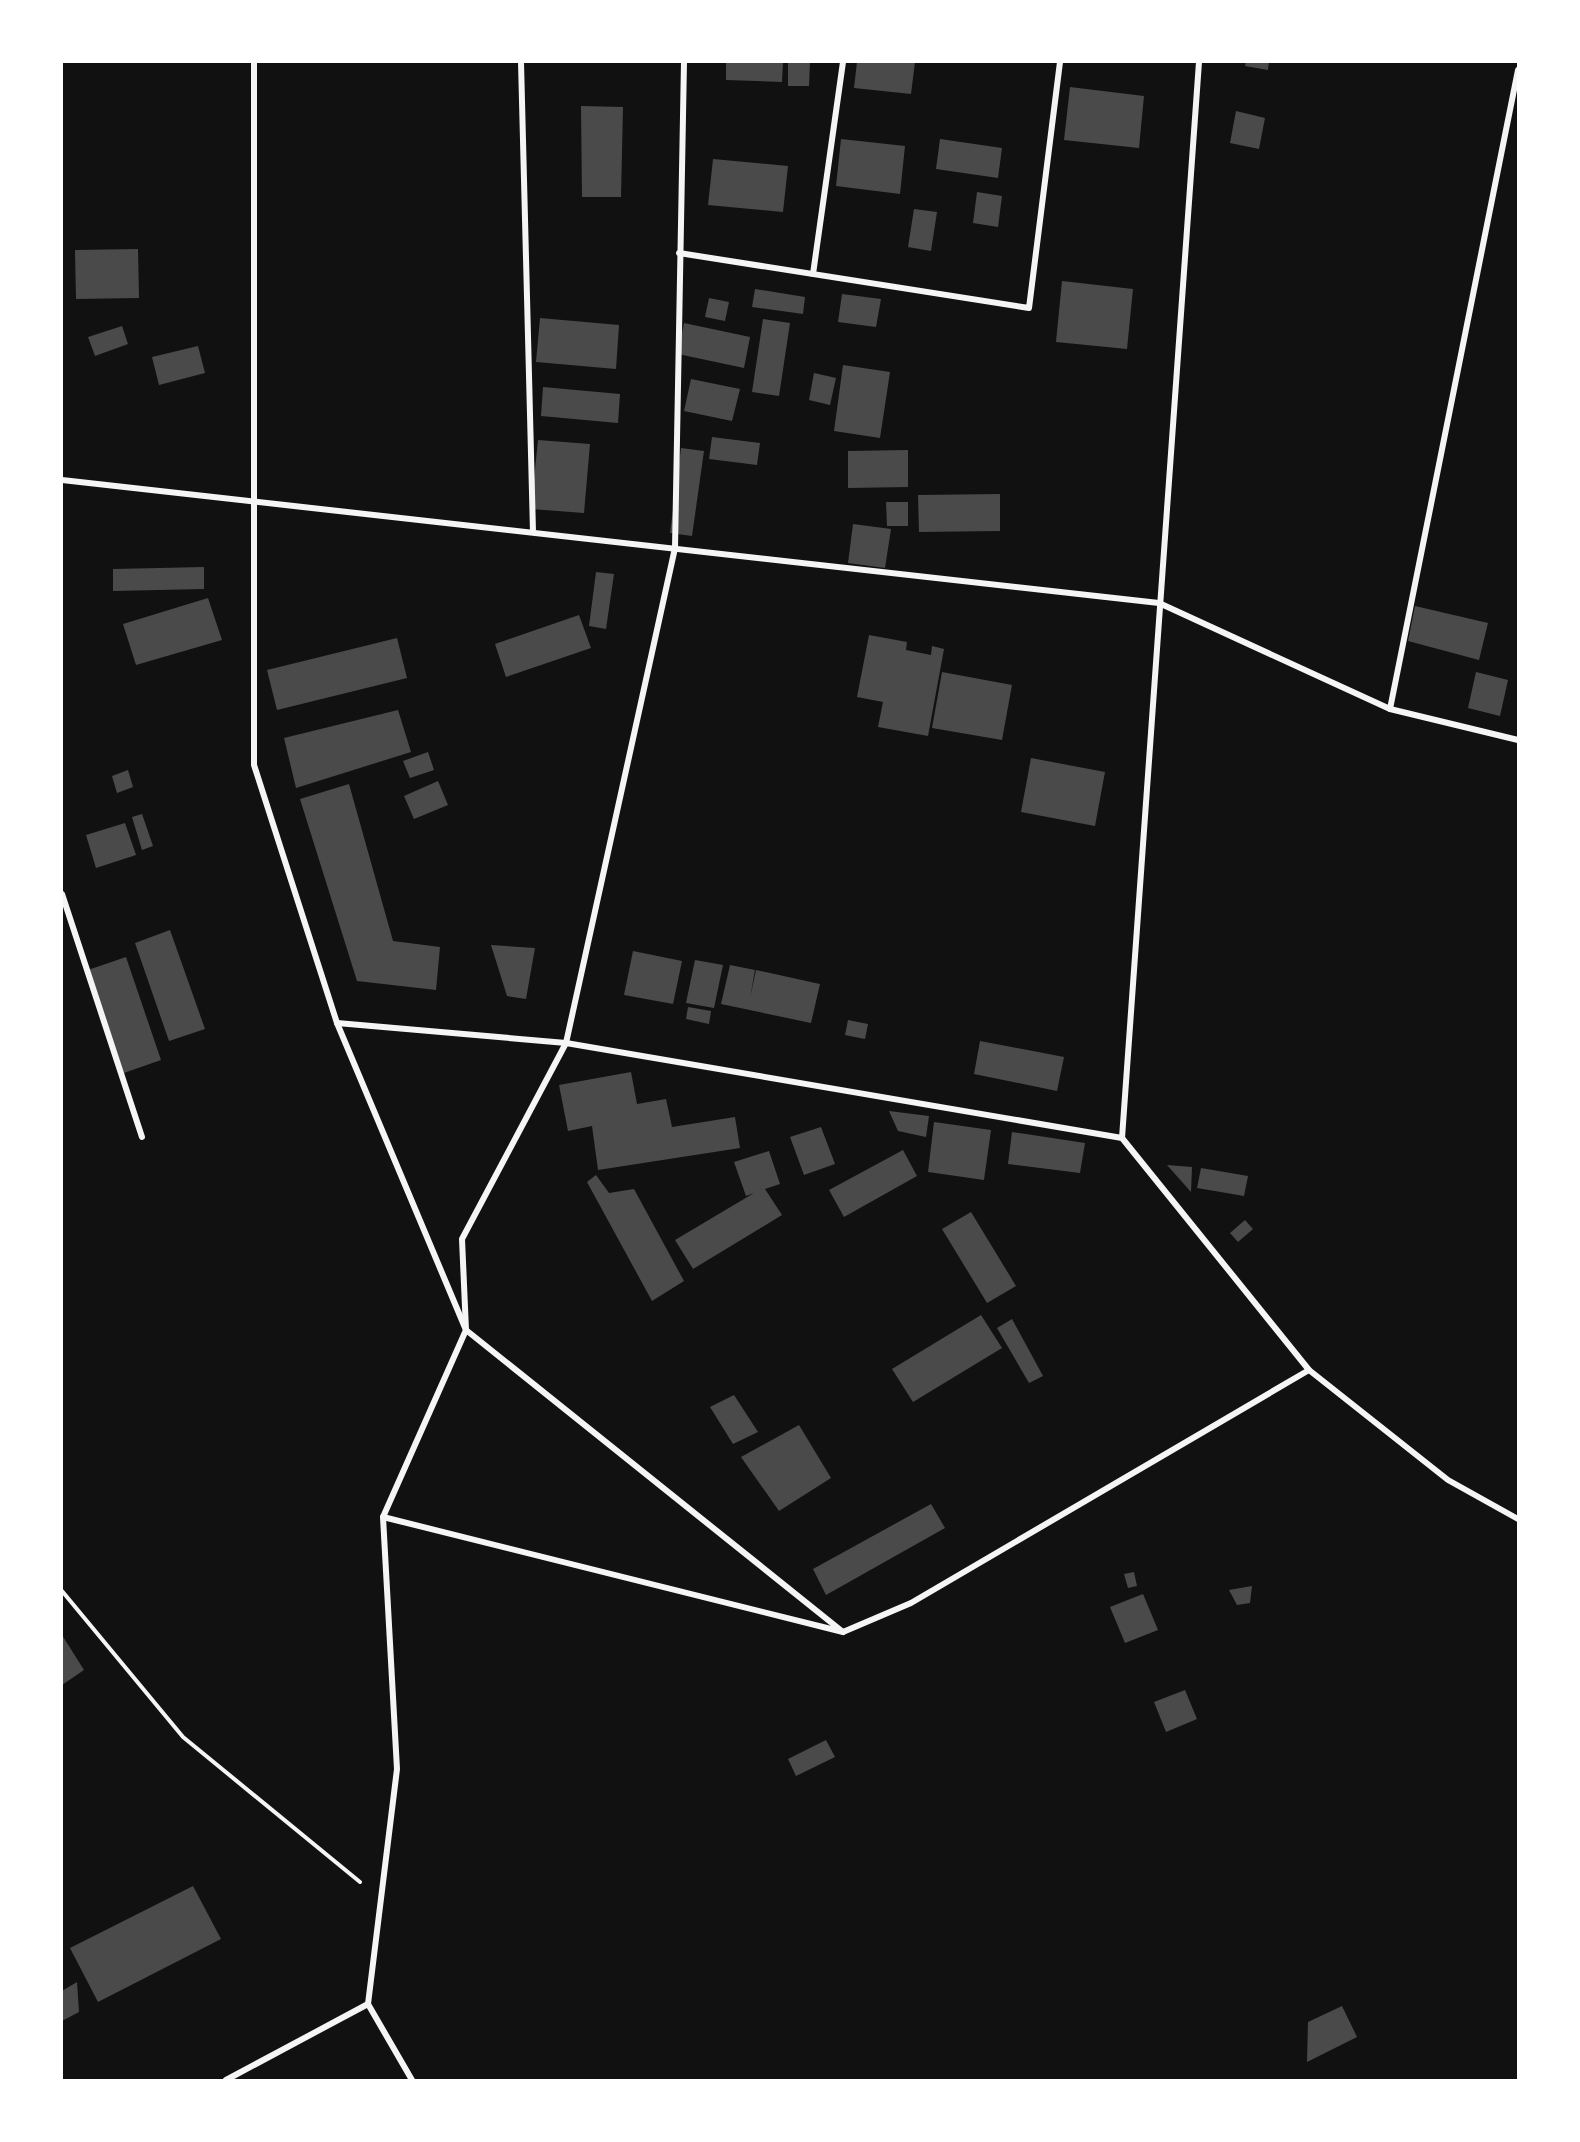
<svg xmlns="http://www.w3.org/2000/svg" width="1580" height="2142" viewBox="0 0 1580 2142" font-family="'Alegreya Sans',sans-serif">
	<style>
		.building { fill: #4a4a4a }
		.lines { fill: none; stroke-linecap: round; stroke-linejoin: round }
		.path { stroke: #f5f5f5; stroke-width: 4 }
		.minor { stroke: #f5f5f5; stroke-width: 6 }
	</style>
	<rect width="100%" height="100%" fill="#111"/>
	<g class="building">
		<polygon points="726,62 783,62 782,82 726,80"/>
		<polygon points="788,62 810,62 809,86 788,86"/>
		<polygon points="857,62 915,62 911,94 854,88"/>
		<polygon points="1246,62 1269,62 1268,70 1245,66"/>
		<polygon points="1070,87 1144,96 1139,148 1064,140"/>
		<polygon points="581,106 623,107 621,197 582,197"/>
		<polygon points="1236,111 1265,118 1259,149 1230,143"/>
		<polygon points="841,139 905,146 900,194 836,186"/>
		<polygon points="940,139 1002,148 998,178 936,169"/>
		<polygon points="713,159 788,166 783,212 708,205"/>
		<polygon points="977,192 1002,196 998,227 973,223"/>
		<polygon points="914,209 937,212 931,251 908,247"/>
		<polygon points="138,249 139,298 76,299 75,250"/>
		<polygon points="1062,281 1133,289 1127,349 1056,342"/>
		<polygon points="755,289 805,297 803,314 752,307"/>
		<polygon points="842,294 881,299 876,327 838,322"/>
		<polygon points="709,298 729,302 725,321 705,317"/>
		<polygon points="540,318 619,325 616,369 536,362"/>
		<polygon points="763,319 790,323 779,396 752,392"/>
		<polygon points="684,323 750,337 744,368 678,354"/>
		<polygon points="122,326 128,344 95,356 88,337"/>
		<polygon points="198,346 205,373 159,385 152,357"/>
		<polygon points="843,365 890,372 880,438 834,431"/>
		<polygon points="814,373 836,378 830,405 809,400"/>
		<polygon points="691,379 740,389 732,421 684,411"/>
		<polygon points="543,387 620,394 618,423 541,416"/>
		<polygon points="712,437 760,443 757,465 709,459"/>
		<polygon points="538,440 590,444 584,513 531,509"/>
		<polygon points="681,448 704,451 692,536 670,533"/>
		<polygon points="908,450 908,487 848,488 848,451"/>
		<polygon points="1000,494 1000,531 919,532 918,495"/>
		<polygon points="886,502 908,502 908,526 887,526"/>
		<polygon points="853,524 891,529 885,568 848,563"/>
		<polygon points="204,567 204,589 113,591 113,569"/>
		<polygon points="596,572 614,574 606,629 589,626"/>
		<polygon points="208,598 222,640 136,665 123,624"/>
		<polygon points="1415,606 1488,623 1479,660 1408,641"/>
		<polygon points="579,615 591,648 506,677 495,644"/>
		<polygon points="869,635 907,642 906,650 931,655 932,646 944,649 928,736 878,727 883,702 857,697"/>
		<polygon points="397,638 407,678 277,710 267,670"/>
		<polygon points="942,672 1012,685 1002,740 932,728"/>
		<polygon points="1476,672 1508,680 1500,716 1468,708"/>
		<polygon points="398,710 411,752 296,788 284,738"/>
		<polygon points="428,752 434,770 410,778 403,761"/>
		<polygon points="1031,758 1105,772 1095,826 1021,812"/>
		<polygon points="128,770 133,787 117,793 112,776"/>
		<polygon points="438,781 448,805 414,819 404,796"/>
		<polygon points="349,784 393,941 440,947 436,990 357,981 300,799"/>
		<polygon points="142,814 153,846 142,850 132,817"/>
		<polygon points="125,823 136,855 96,868 86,835"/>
		<polygon points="170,930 205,1029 169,1041 135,943"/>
		<polygon points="491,945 535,948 526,999 507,996"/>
		<polygon points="633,951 682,961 673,1004 624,995"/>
		<polygon points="126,957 161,1060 124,1073 88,970"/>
		<polygon points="695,960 723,965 714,1008 686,1003"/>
		<polygon points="730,965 755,970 750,998 756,970 820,984 811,1023 721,1004"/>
		<polygon points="688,1007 711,1011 709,1024 686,1019"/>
		<polygon points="848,1020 868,1024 865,1039 845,1035"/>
		<polygon points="980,1041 1064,1057 1057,1091 974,1074"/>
		<polygon points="631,1072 637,1104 666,1099 672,1127 735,1117 740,1148 598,1170 592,1126 568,1131 559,1085"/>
		<polygon points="889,1111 929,1116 926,1137 898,1131"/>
		<polygon points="934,1122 991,1130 984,1180 928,1172"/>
		<polygon points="821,1127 835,1164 804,1175 790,1137"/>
		<polygon points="1012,1132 1085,1143 1080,1173 1008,1164"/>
		<polygon points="903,1150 917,1176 844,1217 829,1190"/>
		<polygon points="769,1151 780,1184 765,1189 782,1215 693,1269 675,1240 754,1193 746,1196 734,1162"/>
		<polygon points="1167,1165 1192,1167 1191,1192"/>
		<polygon points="1201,1168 1248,1176 1244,1196 1197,1188"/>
		<polygon points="596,1175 609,1193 634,1189 684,1281 652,1301 587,1182"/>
		<polygon points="971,1212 1016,1286 987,1303 942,1229"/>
		<polygon points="1245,1220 1253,1229 1238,1242 1230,1233"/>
		<polygon points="981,1315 1002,1348 913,1402 892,1369"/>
		<polygon points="1012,1319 1043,1376 1029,1383 997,1328"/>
		<polygon points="734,1395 758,1432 733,1444 710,1407"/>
		<polygon points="799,1425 831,1478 779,1511 741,1457"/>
		<polygon points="931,1504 945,1528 826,1595 813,1569"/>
		<polygon points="1134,1572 1137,1586 1128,1588 1124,1574"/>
		<polygon points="1252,1586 1250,1603 1237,1605 1229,1590"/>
		<polygon points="1143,1594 1158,1630 1125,1643 1110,1607"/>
		<polygon points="62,1635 84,1670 62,1685"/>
		<polygon points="1185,1690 1197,1719 1166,1732 1154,1702"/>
		<polygon points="826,1740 835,1757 796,1776 788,1759"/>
		<polygon points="193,1886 221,1939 98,2002 70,1948"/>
		<polygon points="77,1982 79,2012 62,2021 62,1991"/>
		<polygon points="1342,2006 1357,2037 1307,2062 1308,2022"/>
	</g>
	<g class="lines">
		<polyline class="path" points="62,1591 183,1737 360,1882"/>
		<g class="minor">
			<polyline points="254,62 254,765 337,1023 466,1330 843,1632"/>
			<polyline points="521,62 533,532"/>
			<polyline points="679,253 1029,308 1060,62"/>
			<polyline points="813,274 843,62"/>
			<polyline points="62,480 1159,603 1390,709 1518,740"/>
			<polyline points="1390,709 1518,70"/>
			<polyline points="62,894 142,1137"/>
			<polyline points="337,1023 566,1043 1122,1138 1309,1370 1448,1480 1518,1519"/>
			<polyline points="1122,1138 1199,62"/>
			<polyline points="383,1517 843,1632 911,1603 1309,1370"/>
			<polyline points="226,2080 368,2004"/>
			<polyline points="412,2080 368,2004 397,1769 383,1517 466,1330 462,1239 566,1043 675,548 684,62"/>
		</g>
	</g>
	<rect width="1580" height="2142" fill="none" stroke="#ffffff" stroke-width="126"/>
</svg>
